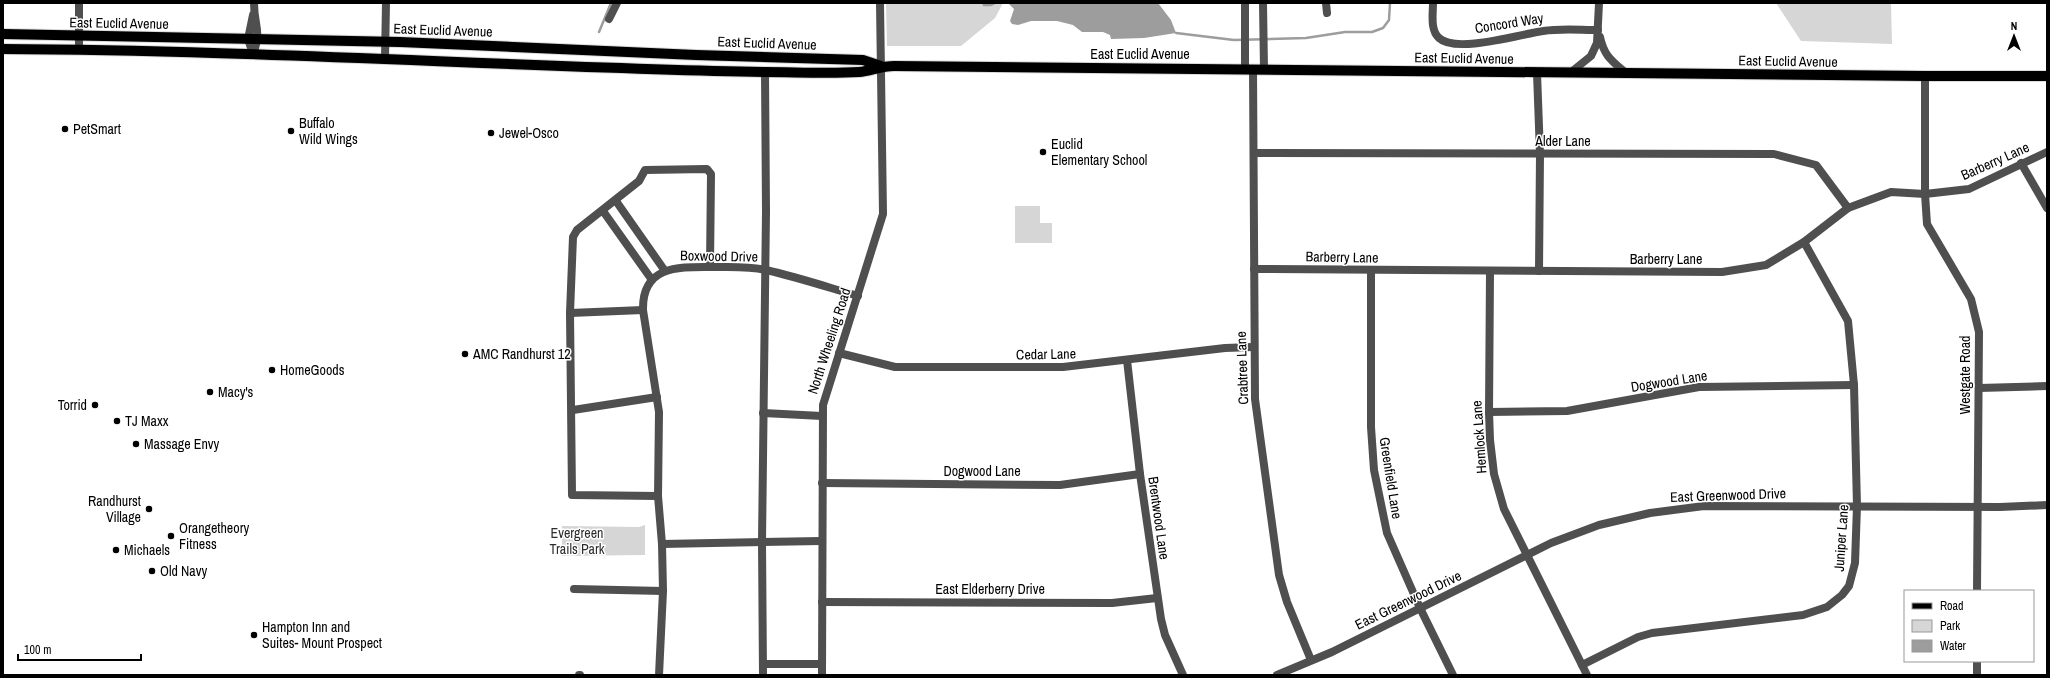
<svg xmlns="http://www.w3.org/2000/svg" width="2050" height="678" viewBox="0 0 2050 678" font-family="'Archivo Narrow',sans-serif">
	<style>
		.green { fill: #d6d6d6 }
		.water { fill: #9d9d9d }
		.lines { fill: none; stroke-linecap: round; stroke-linejoin: round }
		.stream { stroke: #9d9d9d; stroke-width: 2.5 }
		.major-casing { stroke: #dbdbdb; stroke-width: 12 }
		.minor { stroke: #4f4f4f; stroke-width: 8 }
		.major { stroke: #000; stroke-width: 10 }
		.poi-dot { fill: #000; stroke: #fff; stroke-width: 1.5 }
		.labels { text-anchor: middle; stroke-width: 3; stroke-linejoin: round; paint-order: stroke }
		.street-label { font-size: 14px; fill: #000; stroke: #fff }
		.poi-label { font-size: 14px; fill: #000; stroke: #fff; text-anchor: start }
		.park-label { font-size: 14px; fill: #2d2d2d; stroke: #fff }
	</style>
	<rect width="100%" height="100%" fill="#fff"/>
	<g class="green">
		<polygon points="886,3 1003,3 995,18 961,46 887,46"/>
		<polygon points="1776,3 1891,3 1892,44 1801,41"/>
		<polygon points="1015,206 1040,206 1040,223 1052,223 1052,243 1015,243"/>
		<polygon points="645,525 645,555 562,556 562,526 639,527"/>
	</g>
	<polygon class="water" points="1008,3 1158,3 1171,20 1176,33 1144,38 1111,39 1110,35 1103,32 1082,32 1073,25 1057,21 1031,21 1018,25 1012,24 1010,21 1014,9"/>
	<g class="lines">
		<g class="stream">
			<polyline points="983,3 984,5 991,5 995,3"/>
			<polyline points="599,32 611,3"/>
			<polyline points="1176,33 1234,40 1306,38 1345,32 1372,32 1383,28 1389,20 1390,3"/>
		</g>
		<defs>
			<g id="major">
				<polyline points="3,34 400,42 696,55 863,60 881,66"/>
				<path d="M3 49C257 50 511 67 764 72 795 72 828 74 859 72 871 71 881 66 894 66L1925 76H2047"/>
			</g>
		</defs>
		<use href="#major" class="major-casing"/>
		<g class="minor">
			<polyline points="1263,3 1264,69"/>
			<polyline points="1326,3 1327,13"/>
			<path d="M1433 3C1433 14 1430 30 1439 38 1456 54 1521 34 1543 31 1561 28 1580 30 1598 30"/>
			<polyline points="253,15 248,39 253,54"/>
			<polyline points="609,19 617,3"/>
			<path d="M1600 37C1604 56 1612 61 1626 73"/>
			<polyline points="79,50 79,3"/>
			<path d="M253 54C262 30 254 26 254 3"/>
			<polyline points="385,58 386,3"/>
			<polyline points="1245,69 1245,3"/>
			<polyline points="1253,69 1255,399 1279,575 1287,602 1311,660"/>
			<polyline points="1537,73 1540,154 1539,271"/>
			<polyline points="1570,73 1591,56 1597,43 1599,3"/>
			<polyline points="1925,76 1925,194 1927,224 1971,299 1979,332 1977,591"/>
			<polyline points="1254,153 1774,154 1816,165 1848,208"/>
			<polyline points="2021,163 2047,208"/>
			<polyline points="616,201 665,271"/>
			<polyline points="603,211 652,280"/>
			<polyline points="1254,269 1722,272 1766,265 1804,242 1848,208 1891,192 1925,194 1969,189 2047,152"/>
			<polyline points="1371,271 1371,427 1374,470 1387,533 1420,608 1453,675"/>
			<polyline points="1490,272 1489,412 1490,440 1494,474 1504,509 1587,675"/>
			<polyline points="570,313 643,310"/>
			<polyline points="839,353 895,367 1063,367 1225,348 1253,347"/>
			<polyline points="1127,360 1140,474 1161,619 1165,635 1183,675"/>
			<polyline points="1979,388 2047,386"/>
			<polyline points="573,410 657,397"/>
			<polyline points="1489,412 1567,411 1699,387 1854,385"/>
			<polyline points="763,413 822,416"/>
			<polyline points="822,483 1060,485 1140,474"/>
			<polyline points="658,496 572,495 570,313 573,237 577,230 639,181 645,170 707,169 711,174 710,267"/>
			<polyline points="662,544 821,541"/>
			<polyline points="574,589 663,591"/>
			<polyline points="822,602 1112,603 1157,598"/>
			<polyline points="1977,661 1977,675"/>
			<polyline points="763,664 822,664"/>
			<polyline points="1582,665 1638,637 1652,633 1803,615 1827,607 1842,595 1849,586 1855,563 1857,506 1854,385 1848,321 1804,242"/>
			<polyline points="579,675 580,675"/>
			<path d="M659 675 663 591 662 544 658 496 659 412 643 310C642 264 681 267 714 267 731 267 750 266 766 270 797 277 827 287 858 296"/>
			<polyline points="763,675 762,542 766,211 765,72"/>
			<polyline points="822,675 823,405 883,214 880,3"/>
			<polyline points="1277,675 1332,652 1551,543 1599,525 1650,513 1704,506 2000,507 2047,505"/>
		</g>
		<use href="#major" class="major"/>
	</g>
	<g class="poi-dot">
		<circle cx="65" cy="129" r="4"/>
		<circle cx="291" cy="131" r="4"/>
		<circle cx="491" cy="133" r="4"/>
		<circle cx="1043" cy="152" r="4"/>
		<circle cx="465" cy="354" r="4"/>
		<circle cx="272" cy="370" r="4"/>
		<circle cx="210" cy="392" r="4"/>
		<circle cx="95" cy="405" r="4"/>
		<circle cx="117" cy="421" r="4"/>
		<circle cx="136" cy="444" r="4"/>
		<circle cx="149" cy="509" r="4"/>
		<circle cx="171" cy="536" r="4"/>
		<circle cx="116" cy="550" r="4"/>
		<circle cx="152" cy="571" r="4"/>
		<circle cx="254" cy="635" r="4"/>
	</g>
	<g class="labels">
		<g class="street-label">
			<text transform="translate(119 23) rotate(1)" y="5">East Euclid Avenue</text>
			<text transform="translate(1509 23) rotate(-9)" y="5">Concord Way</text>
			<text transform="translate(443 30) rotate(2)" y="5">East Euclid Avenue</text>
			<text transform="translate(767 43) rotate(2)" y="5">East Euclid Avenue</text>
			<text x="1140" y="59">East Euclid Avenue</text>
			<text transform="translate(1464 58) rotate(1)" y="5">East Euclid Avenue</text>
			<text transform="translate(1788 61) rotate(1)" y="5">East Euclid Avenue</text>
			<text x="1563" y="146">Alder Lane</text>
			<text transform="translate(1995 161) rotate(-24)" y="5">Barberry Lane</text>
			<text transform="translate(719 256) rotate(1)" y="5">Boxwood Drive</text>
			<text transform="translate(1342 257) rotate(1)" y="5">Barberry Lane</text>
			<text x="1666" y="264">Barberry Lane</text>
			<text transform="translate(829 341) rotate(-72)" y="5">North Wheeling Road</text>
			<text transform="translate(1046 354) rotate(-1)" y="5">Cedar Lane</text>
			<text transform="translate(1242 368) rotate(-92)" y="5">Crabtree Lane</text>
			<text transform="translate(1965 375) rotate(-90)" y="5">Westgate Road</text>
			<text transform="translate(1669 381) rotate(-9)" y="5">Dogwood Lane</text>
			<text transform="translate(1479 437) rotate(-94)" y="5">Hemlock Lane</text>
			<text x="982" y="476">Dogwood Lane</text>
			<text transform="translate(1391 478) rotate(81)" y="5">Greenfield Lane</text>
			<text transform="translate(1728 495) rotate(-2)" y="5">East Greenwood Drive</text>
			<text transform="translate(1159 518) rotate(82)" y="5">Brentwood Lane</text>
			<text transform="translate(1841 538) rotate(-86)" y="5">Juniper Lane</text>
			<text x="990" y="594">East Elderberry Drive</text>
			<text transform="translate(1408 600) rotate(-26)" y="5">East Greenwood Drive</text>
		</g>
		<g class="poi-label">
			<text x="299" y="128">Buffalo<tspan x="299" dy="16">Wild Wings</tspan></text>
			<text x="73" y="134">PetSmart</text>
			<text x="499" y="138">Jewel-Osco</text>
			<text x="1051" y="149">Euclid<tspan x="1051" dy="16">Elementary School</tspan></text>
			<text x="473" y="359">AMC Randhurst 12</text>
			<text x="280" y="375">HomeGoods</text>
			<text x="218" y="397">Macy's</text>
			<text x="87" y="410" text-anchor="end">Torrid</text>
			<text x="125" y="426">TJ Maxx</text>
			<text x="144" y="449">Massage Envy</text>
			<text x="141" y="506" text-anchor="end">Randhurst<tspan x="141" dy="16">Village</tspan></text>
			<text x="179" y="533">Orangetheory<tspan x="179" dy="16">Fitness</tspan></text>
			<text x="124" y="555">Michaels</text>
			<text x="160" y="576">Old Navy</text>
			<text x="262" y="632">Hampton Inn and<tspan x="262" dy="16">Suites- Mount Prospect</tspan></text>
		</g>
		<g class="park-label">
			<text x="577" y="538">Evergreen<tspan x="577" dy="16">Trails Park</tspan></text>
		</g>
	</g>
	<rect width="2050" height="678" fill="none" stroke="#000000" stroke-width="8"/>
	<rect x="1904" y="590" width="130" height="72" fill="#ffffff" stroke="#999999"/>
	<rect x="1912" y="603" width="20" height="6" fill="#000000" stroke="#999999"/>
	<text x="1940" y="610" font-size="12" fill="#000000">Road</text>
	<rect x="1912" y="620" width="20" height="12" fill="#d6d6d6" stroke="#999999"/>
	<text x="1940" y="630" font-size="12" fill="#000000">Park</text>
	<rect x="1912" y="640" width="20" height="12" fill="#9d9d9d" stroke="#999999"/>
	<text x="1940" y="650" font-size="12" fill="#000000">Water</text>
	<g transform="translate(2014 36)" stroke="#ffffff" stroke-width="3" paint-order="stroke">
	<path d="M0-3L7 15L0 10L-7 15Z" fill="#000000"/>
	<text y="-6" font-size="11" font-weight="bold" text-anchor="middle" fill="#000000">N</text>
	</g>
	<path d="M18 654v6h123v-6" fill="none" stroke="#000000" stroke-width="2"/>
	<text x="24" y="654" font-size="12" fill="#000000" stroke="#ffffff" stroke-width="3" paint-order="stroke">100 m</text>
</svg>
